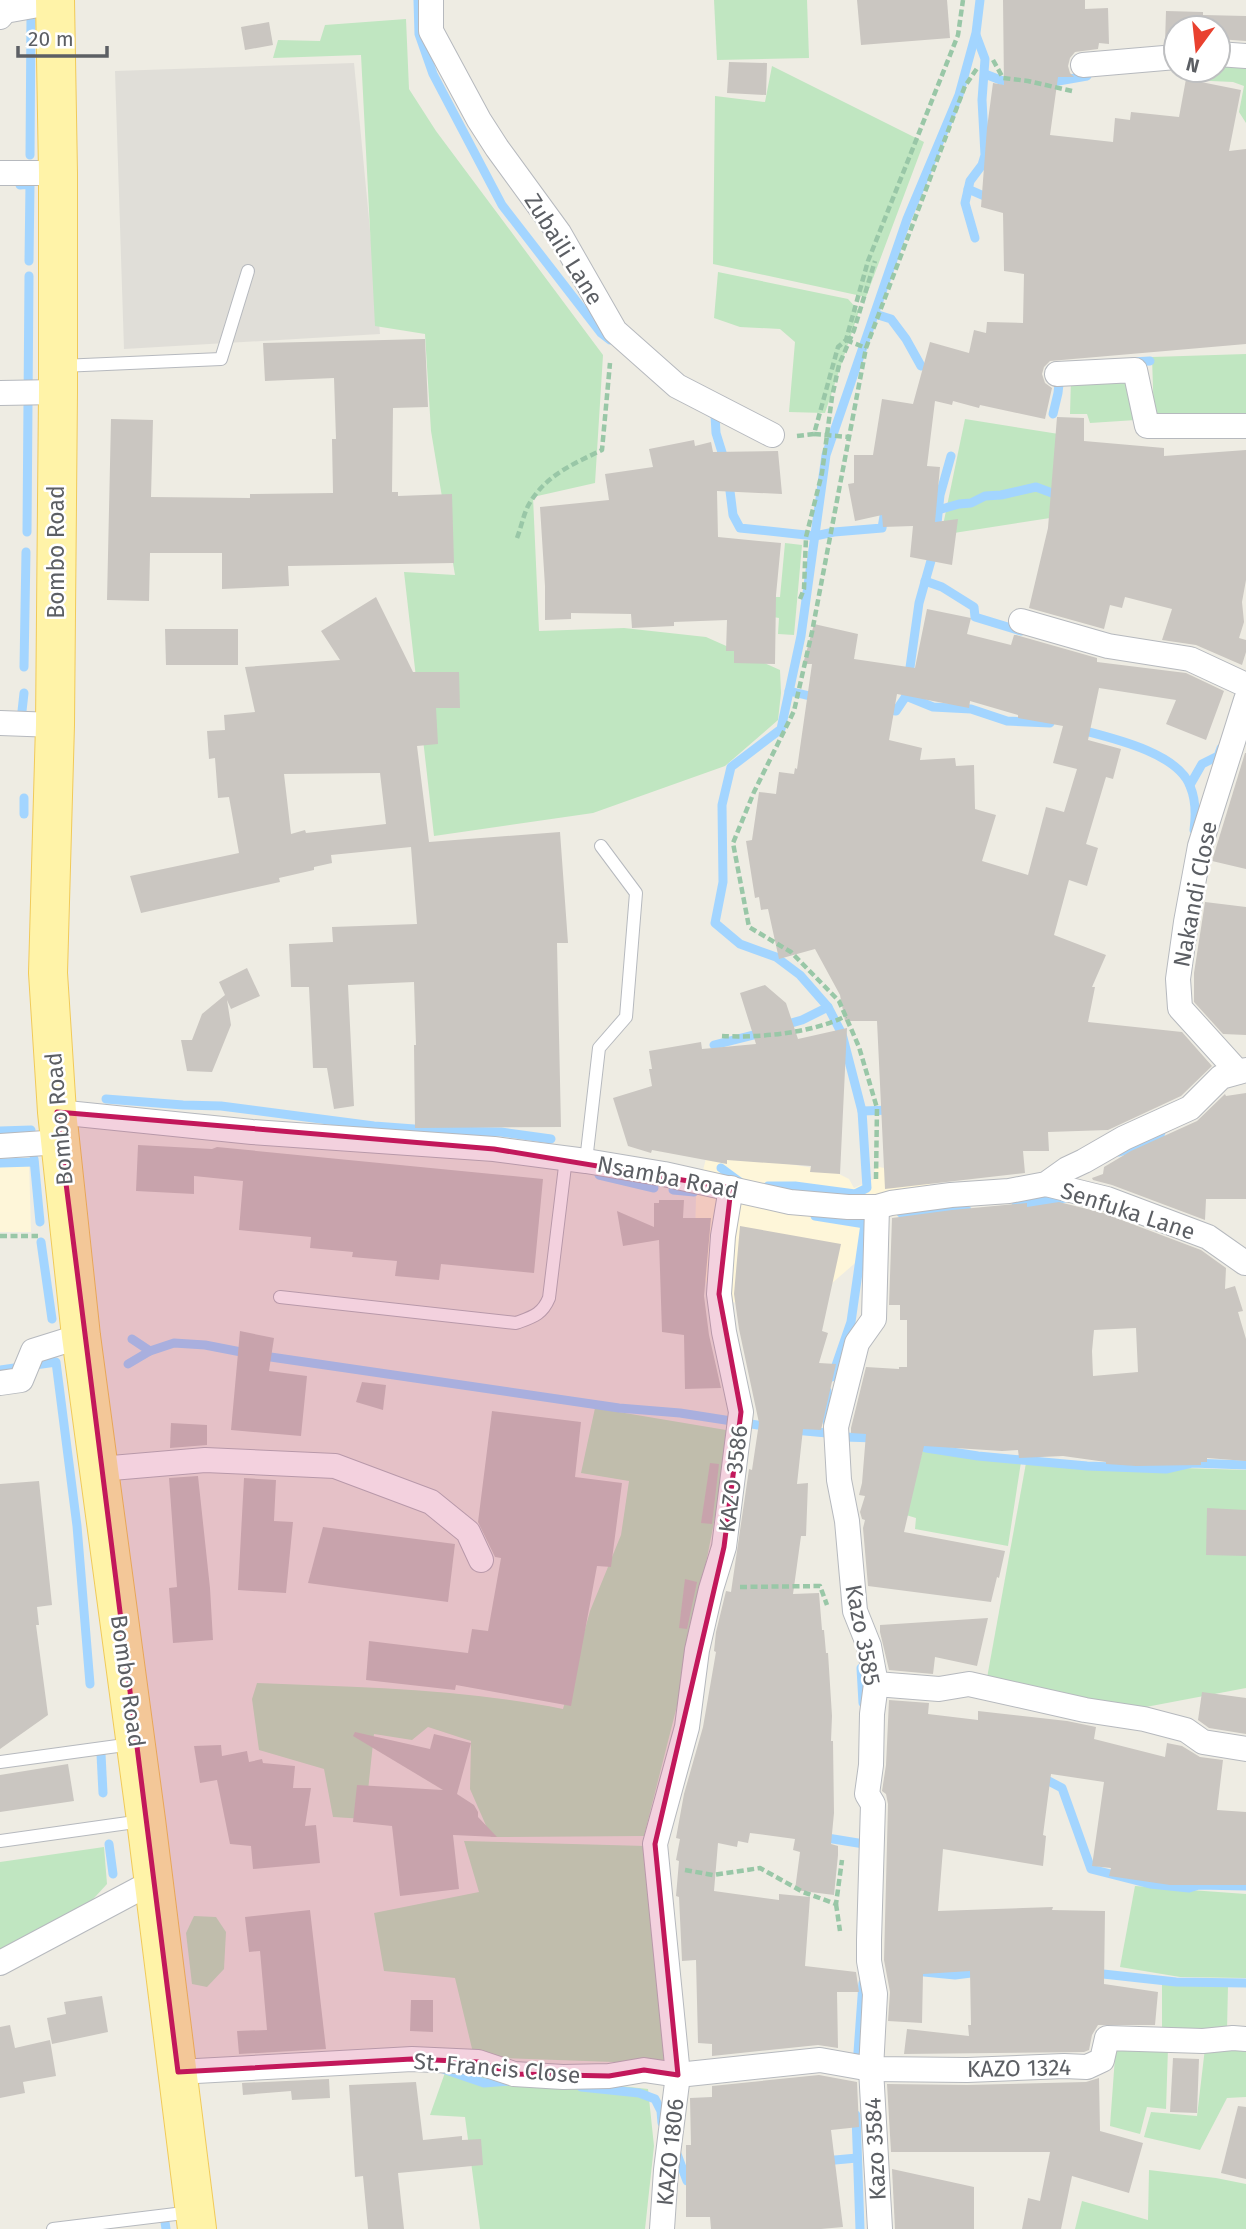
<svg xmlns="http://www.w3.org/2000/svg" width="1246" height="2229" viewBox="0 0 1246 2229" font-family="'Fira Sans',sans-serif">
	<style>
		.commercial { fill: #fef6d9 }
		.industrial { fill: #e0ded8 }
		.green { fill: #c0e6c1 }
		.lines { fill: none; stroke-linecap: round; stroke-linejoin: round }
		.stream { stroke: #a3d5ff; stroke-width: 9 }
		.building { fill: #cac6c1; fill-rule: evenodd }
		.service-casing { stroke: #b6b9be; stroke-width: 14 }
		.minor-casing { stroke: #b6b9be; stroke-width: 26 }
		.primary-casing { stroke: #f1ca59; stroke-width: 40 }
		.path { stroke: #99c7a7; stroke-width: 4.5; stroke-dasharray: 7 3.5; stroke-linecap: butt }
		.service { stroke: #fff; stroke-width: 12 }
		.minor { stroke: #fff; stroke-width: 24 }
		.primary { stroke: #fff3a8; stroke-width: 38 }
		.path-bridge { stroke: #99c7a7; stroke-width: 4.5; stroke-dasharray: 7 3.5; stroke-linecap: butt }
		.marked { fill: #c2185b; fill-opacity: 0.2; stroke: #c2185b; stroke-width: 5; stroke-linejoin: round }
		.labels { text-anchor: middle; stroke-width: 5; stroke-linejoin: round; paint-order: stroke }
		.street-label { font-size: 23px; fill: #5c5f64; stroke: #fff }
	</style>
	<rect width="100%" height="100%" fill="#eeece3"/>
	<g class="commercial">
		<polygon points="708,1151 833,1171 849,1179 854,1188 874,1179 875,1166 928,1178 933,1193 927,1217 884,1216 884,1238 831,1284 737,1303 710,1297 695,1240 696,1197"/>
		<polygon points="29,1161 31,1232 0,1232 0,1162"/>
	</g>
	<polygon class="industrial" points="354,63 380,334 124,349 115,71"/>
	<g class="green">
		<polygon points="714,0 807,0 809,58 717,60"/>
		<polygon points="406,19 409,89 436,131 603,355 595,483 533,497 539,631 624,628 706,637 780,670 781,693 778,720 725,766 593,813 434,836 404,572 455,575 431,431 425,334 375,326 361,55 273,58 278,40 320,41 325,25"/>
		<polygon points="1218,64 1246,64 1246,123 1239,112 1244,86 1233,82 1189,80 1193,70 1218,70"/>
		<polygon points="772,66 924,142 866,297 713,264 715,96 765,102"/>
		<polygon points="718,272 848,299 859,311 825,413 789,412 795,342 780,329 740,327 714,318"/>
		<polygon points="1246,354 1246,416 1154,419 1152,357"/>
		<polygon points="1134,378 1136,420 1090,423 1087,414 1070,414 1071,379"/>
		<polygon points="965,419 1065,435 1063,516 941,535"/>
		<polygon points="785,543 802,545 794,635 778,634 779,618 768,616 770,597 780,597"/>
		<path d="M595 1408 732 1431 681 1690 644 1836 491 1837 470 1789 471 1741 428 1727 412 1740 374 1734 365 1819 333 1817 324 1769 259 1750 252 1699 257 1683C360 1687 462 1689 563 1709L590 1611 621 1535 629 1481 581 1473Z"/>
		<polygon points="923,1449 1021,1462 1008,1546 915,1529 916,1518 906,1515"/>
		<polygon points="1026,1463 1246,1470 1246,1688 1130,1710 987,1678"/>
		<polygon points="464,1841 646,1846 669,2064 474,2057 455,1978 384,1971 374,1913 479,1892"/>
		<polygon points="104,1847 107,1884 83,1910 0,1950 0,1862"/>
		<polygon points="1135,1886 1246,1894 1246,1978 1180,1977 1120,1967"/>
		<polygon points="194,1916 216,1917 226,1932 224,1969 207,1987 192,1984 186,1933"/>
		<polygon points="1162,1984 1228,1985 1227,2030 1162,2029"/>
		<polygon points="1116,2043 1168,2048 1166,2109 1147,2107 1140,2134 1110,2126"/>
		<polygon points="1246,2046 1246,2097 1227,2098 1200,2150 1144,2137 1151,2112 1197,2116 1205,2048"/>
		<polygon points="447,2067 648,2089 654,2146 645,2229 480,2229 465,2117 430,2115"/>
		<polygon points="1149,2170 1216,2178 1246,2184 1246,2229 1075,2229 1082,2201 1148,2220"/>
	</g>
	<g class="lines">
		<g class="stream">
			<polyline points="418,0 419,34 433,74 502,205 601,333 610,340"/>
			<polyline points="985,74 1003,81 1016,82"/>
			<polyline points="1047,83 1087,76"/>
			<polyline points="30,155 31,15"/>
			<polyline points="20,185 30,184 29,261"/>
			<polyline points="968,189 984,196 994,197"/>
			<polyline points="975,238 965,203 970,181 982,165 985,155 982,100 985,59 976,35"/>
			<polyline points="875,314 891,319 906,339 921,366"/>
			<polyline points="1132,362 1150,361"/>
			<polyline points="708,411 715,415 716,433 725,462"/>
			<polyline points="1053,414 1058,393 1060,375"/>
			<polyline points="729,483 733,515 740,528 815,536 834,532 882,528 884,516"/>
			<polyline points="938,510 959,504 971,503 985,496 1001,495 1036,487 1060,496"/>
			<polyline points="27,532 29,276"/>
			<polyline points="936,533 940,495 951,456"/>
			<polyline points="934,550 919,603 906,696 933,707 971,709 1007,721 1050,723"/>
			<polyline points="925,581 942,587 974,607 975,617 1021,631"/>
			<polyline points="24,667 26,552"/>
			<polyline points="789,691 818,698"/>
			<polyline points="883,708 896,711 906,696"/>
			<polyline points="22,711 24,693"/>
			<path d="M1081 730C1112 738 1178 753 1190 786 1196 800 1196 815 1194 830"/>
			<polyline points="1190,785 1202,764 1218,756 1221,748"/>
			<polyline points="24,798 24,814"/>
			<polyline points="781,1026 802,1020 828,1007"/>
			<polyline points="714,1045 765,1032"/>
			<polyline points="106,1099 183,1105 221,1106 374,1126 441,1131 501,1132 551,1139"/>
			<polyline points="862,1111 892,1110"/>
			<polyline points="0,1131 31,1130"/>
			<polyline points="1119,1152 1158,1141 1164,1123"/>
			<polyline points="34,1159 40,1222"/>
			<polyline points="0,1163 34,1162"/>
			<polyline points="721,1168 740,1182"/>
			<polyline points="599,1175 654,1188"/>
			<polyline points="768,1186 795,1186 855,1194 867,1188 862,1111 842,1034 828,1007 800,975 776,957 740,944 715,923 723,882 722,805 731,767 781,729 801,636 826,455 907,219 959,95 976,33 980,0"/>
			<polyline points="673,1190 694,1192"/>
			<polyline points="1016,1206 1065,1198"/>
			<polyline points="901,1213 941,1209 967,1210"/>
			<polyline points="815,1216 865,1224"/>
			<polyline points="41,1242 52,1319"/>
			<polyline points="132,1339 150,1351 174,1343 205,1345 257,1355 619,1408 680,1413 770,1427"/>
			<polyline points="128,1364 150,1351"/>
			<polyline points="0,1370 56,1362 77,1526 90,1684"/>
			<polyline points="832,1377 851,1322 866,1217"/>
			<polyline points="827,1422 827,1391"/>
			<polyline points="794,1430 827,1433"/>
			<polyline points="843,1437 877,1438"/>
			<polyline points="914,1444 926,1448 978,1456 1087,1466 1166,1469 1192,1463 1246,1465"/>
			<polyline points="861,1668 863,1703"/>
			<polyline points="101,1754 103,1793"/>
			<polyline points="1041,1777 1062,1788 1091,1869 1150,1884 1189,1888 1199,1885 1246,1886"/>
			<polyline points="821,1837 864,1844"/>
			<polyline points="109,1844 113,1874"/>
			<polyline points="924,1972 955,1975 979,1972"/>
			<polyline points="1094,1973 1176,1982 1246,1983"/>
			<polyline points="857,2066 863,1983"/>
			<polyline points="443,2069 484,2083 511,2081"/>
			<polyline points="581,2087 639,2093 655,2099 661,2111 662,2123"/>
			<polyline points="856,2115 860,2229"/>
			<polyline points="677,2154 687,2181 694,2182"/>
			<polyline points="824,2161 857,2158"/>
			<polyline points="165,2222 166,2229"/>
		</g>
	</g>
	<g class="building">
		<polygon points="857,0 947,0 950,38 861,45"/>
		<polygon points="1003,0 1085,0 1085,9 1108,8 1109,44 1099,43 1098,49 1075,52 1070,58 1068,66 1070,73 1074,77 1058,77 1050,135 1113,142 1115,118 1130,120 1131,112 1179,117 1186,79 1241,90 1229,151 1246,149 1246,344 1050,361 1044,367 1042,374 1045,383 1052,388 1045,419 980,405 979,408 953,401 952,405 935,401 927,466 940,467 935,522 958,519 952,565 910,557 913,526 883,527 882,515 855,521 848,484 854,483 854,455 873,455 882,399 913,404 930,342 969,353 974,330 986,333 987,322 1023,323 1024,274 1004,271 1003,213 981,207 987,128 993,83 1004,85"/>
		<polygon points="1166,11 1203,12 1203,15 1246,16 1246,41 1218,39 1218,28 1176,28 1176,42 1165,43"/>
		<polygon points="269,22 273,45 245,50 241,27"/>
		<polygon points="729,62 767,63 766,95 727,93"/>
		<polygon points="425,339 428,407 393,408 392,492 398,492 398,496 452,494 454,563 288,566 289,586 222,589 222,553 150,553 149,601 107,600 111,419 153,420 151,497 250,498 250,494 333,493 332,439 336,439 334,378 265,381 263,343"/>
		<polygon points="1057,417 1084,418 1084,441 1164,448 1164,456 1246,450 1246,580 1242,602 1244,622 1239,638 1246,640 1246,652 1242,665 1196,645 1162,640 1172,609 1125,597 1122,608 1110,605 1104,629 1029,608 1048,528"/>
		<polygon points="694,440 695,446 711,442 713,452 778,451 782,494 717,491 718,537 781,543 776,595 775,664 734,663 734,651 726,651 727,620 674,622 674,626 632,628 631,614 571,613 571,619 545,620 545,586 540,507 609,500 605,474 653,467 649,449"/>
		<path d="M376 597 413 672H459L460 708H436L438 744 417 746 429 842 560 832 568 943H557L561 1127 415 1128 414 1045H416L414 982 348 985 354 1106 334 1109 327 1068H313L309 987H291L289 944 333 942 332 927 417 924 411 847 331 855 332 863 314 867V870L279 878 280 882 141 913 130 876 239 853 229 797 218 798 215 758 209 759 207 731 225 730 224 715 255 712 245 667 340 660 321 631ZM380 773 386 824 306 833 305 830 291 834 284 774Z"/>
		<path d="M927 609 971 618 967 634 1011 645 1014 635H1016L1097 658V662L1186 673 1224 691 1206 740 1166 724 1176 700 1099 688 1088 740 1121 749 1113 779 1106 777 1086 844 1098 848 1087 886 1069 880 1054 935 1106 955 1092 987H1095L1088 1022 1182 1032 1212 1066 1181 1096 1108 1130 1048 1132 1049 1151H1023L1025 1173 885 1189 877 1021H845L840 995 815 949 779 959 768 909 761 910 759 897 755 898 746 841 752 840 759 792 776 794 779 772 794 774 795 768 797 769 812 664H803L814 624 858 634 854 659 915 668ZM897 694 969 708 970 701 1018 715V718L1063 726 1053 763 1077 769 1064 812 1046 807 1028 875 982 861 996 815 975 809 974 765 956 766 955 758 920 760 922 748 889 740Z"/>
		<polygon points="165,629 238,629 238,665 166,665"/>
		<polygon points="1245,753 1246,753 1246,869 1212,861"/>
		<polygon points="1205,902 1246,907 1246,1035 1223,1034 1194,1002 1194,973"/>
		<polygon points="247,968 260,996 231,1009 227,1000 231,1025 212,1072 187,1071 181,1040 192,1040 202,1014 225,995 219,982"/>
		<polygon points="765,985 786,1003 798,1039 847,1028 840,1174 810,1172 811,1166 727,1160 727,1164 652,1150 651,1153 628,1146 613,1098 652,1086 649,1069 652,1069 649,1051 701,1042 702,1049 756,1044 740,993"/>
		<polygon points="1246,1093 1246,1199 1206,1199 1205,1220 1112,1185 1093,1180 1092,1178 1103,1174 1104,1167 1131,1151 1197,1121 1225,1094 1226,1096"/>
		<polygon points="138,1145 212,1149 217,1147 543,1179 534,1273 441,1264 439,1280 395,1276 397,1261 352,1257 353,1252 310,1248 311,1237 239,1230 243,1181 194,1176 194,1194 136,1191"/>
		<polygon points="659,1200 684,1200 683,1218 711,1218 704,1296 709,1335 721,1388 685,1389 684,1335 662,1332 659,1240 623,1246 617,1211 654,1227 654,1203 659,1203"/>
		<path d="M1059 1202 1103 1213 1201 1250 1226 1268 1225 1289 1235 1286 1243 1311 1238 1312 1246 1339V1461L1207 1458V1462H1201V1465L1136 1466 1106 1464V1462L1063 1456 1019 1458 1018 1450 1002 1451 924 1446 904 1532 1005 1551 999 1578 997 1577 991 1602 868 1586 863 1528 865 1520 862 1519 860 1512 865 1496 859 1495 862 1483 866 1434 851 1433V1428L866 1367 899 1369V1367H907V1320H900V1305H889L892 1218 952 1210 1027 1203V1207ZM1136 1328 1138 1372 1093 1376 1092 1351 1094 1330Z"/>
		<polygon points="740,1226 841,1244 822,1331 828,1333 819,1363 836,1364 821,1430 803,1429 797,1484 808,1483 806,1536 801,1536 793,1594 819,1593 822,1630 824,1630 826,1653 828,1653 832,1716 831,1741 833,1741 834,1813 831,1844 838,1846 838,1855 834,1895 795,1890 800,1852 793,1850 795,1839 750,1833 748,1843 738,1841 737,1847 718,1843 714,1891 779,1900 779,1894 810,1897 805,1966 856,1972 859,1992 837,1992 838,2048 818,2045 712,2056 712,2044 698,2043 696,1960 682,1961 679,1897 676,1896 679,1861 676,1860 680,1839 676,1838 684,1794 703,1727 716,1652 714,1651 716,1632 726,1591 731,1592 749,1469 752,1470 759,1423 739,1329 734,1294"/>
		<polygon points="240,1331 274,1338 269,1371 307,1376 301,1436 231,1430"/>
		<polygon points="362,1382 386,1385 383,1410 356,1402"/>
		<polygon points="492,1411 581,1422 575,1477 622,1483 611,1567 597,1566 571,1706 456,1685 455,1690 366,1680 369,1641 468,1653 472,1629 488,1631 501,1558 495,1557 478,1522"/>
		<polygon points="171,1423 207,1425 207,1445 170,1448"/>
		<polygon points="710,1463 719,1464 712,1524 701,1523"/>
		<polygon points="198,1476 210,1588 213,1640 173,1643 169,1588 177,1587 169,1478"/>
		<polygon points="244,1478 276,1480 274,1521 293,1522 286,1593 238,1590"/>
		<polygon points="39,1481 52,1605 37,1607 39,1625 36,1625 48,1715 0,1749 0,1484"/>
		<polygon points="1207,1508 1246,1510 1246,1556 1206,1555"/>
		<polygon points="323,1527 455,1544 448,1602 308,1583"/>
		<polygon points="685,1579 697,1582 687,1629 679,1628"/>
		<polygon points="988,1618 977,1666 935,1657 933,1674 889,1670 880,1632 880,1625"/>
		<polygon points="1202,1692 1246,1698 1246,1734 1209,1728 1198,1720"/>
		<polygon points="889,1700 929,1703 928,1714 978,1720 978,1711 1067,1721 1096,1727 1094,1739 1165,1757 1167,1743 1182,1746 1200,1757 1223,1760 1217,1810 1246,1812 1246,1885 1170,1885 1109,1876 1111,1868 1092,1866 1104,1782 1051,1774 1043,1835 1046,1836 1043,1866 943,1849 938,1911 1053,1907 1052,1910 1105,1911 1104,1984 1158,1992 1155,2025 1098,2025 1092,2035 1089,2050 1084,2052 904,2054 907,2029 969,2036 968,2025 971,2025 970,1971 923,1974 922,2023 888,2021 890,1992 884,1960 888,1804 886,1794 882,1791 886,1765"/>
		<polygon points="355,1732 430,1749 434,1734 471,1743 457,1794 474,1805 478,1812 478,1817 497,1837 453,1835 459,1889 400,1896 392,1826 353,1822 357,1785 443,1790 353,1736"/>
		<polygon points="221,1745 222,1756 247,1751 249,1762 262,1759 263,1763 295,1766 293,1788 311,1788 305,1826 316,1825 320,1863 253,1869 251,1846 230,1844 217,1780 200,1783 194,1746"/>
		<polygon points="68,1764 74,1801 0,1812 0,1775"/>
		<polygon points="310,1910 326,2049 239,2054 237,2031 267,2030 260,1951 249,1952 245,1917"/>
		<polygon points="102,1996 108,2032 52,2044 47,2018 66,2014 64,2002"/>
		<polygon points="411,2000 433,2000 433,2032 410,2031"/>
		<polygon points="10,2025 15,2048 50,2040 56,2076 23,2082 25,2093 0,2098 0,2027"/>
		<polygon points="1173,2058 1199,2059 1197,2113 1170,2112"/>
		<polygon points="819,2075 857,2082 859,2127 831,2130 843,2227 821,2229 711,2229 710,2217 686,2217 686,2145 691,2145 690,2098 712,2097 712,2086"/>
		<polygon points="1099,2078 1100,2131 1143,2143 1129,2193 1072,2176 1061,2229 1022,2229 1028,2198 1040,2201 1050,2152 891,2152 887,2084 967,2085 1086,2082"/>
		<polygon points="329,2079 330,2098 292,2100 291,2091 243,2095 242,2083"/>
		<polygon points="416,2082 423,2140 462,2136 462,2140 481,2139 483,2165 398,2173 404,2229 368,2229 363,2176 355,2177 349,2085"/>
		<polygon points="1238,2106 1246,2107 1246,2179 1221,2173"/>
		<polygon points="892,2169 974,2187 974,2229 895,2229"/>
	</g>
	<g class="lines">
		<defs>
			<g id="service">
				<polyline points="61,366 221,359 248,271"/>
				<polyline points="586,1161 599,1048 626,1017 636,893 601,846"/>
				<path d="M280 1297 516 1323C532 1317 542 1315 549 1298L566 1158"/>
				<polyline points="0,1762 132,1744"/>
				<polyline points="0,1841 142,1821"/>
				<polyline points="53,2229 192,2212"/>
			</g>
			<g id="minor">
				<polyline points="431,0 431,31 479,120 497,148 559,233 615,331 677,386 772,435"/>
				<polyline points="0,17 5,11 55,2"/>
				<polyline points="1218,54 1246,56"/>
				<polyline points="1083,65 1176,57"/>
				<polyline points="0,173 58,173"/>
				<polyline points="1057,374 1135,370 1147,426 1246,426"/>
				<polyline points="0,393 58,392"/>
				<polyline points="1021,621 1108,646 1190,659 1246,685"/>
				<polyline points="0,723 55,725"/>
				<polyline points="1238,1072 1180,1008 1178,979 1186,922 1200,846 1246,700"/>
				<polyline points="57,1112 252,1132 494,1149 586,1161 664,1174 790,1202 848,1207 877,1207 891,1203 951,1195 1009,1191 1046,1184 1067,1169 1084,1161 1124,1138 1190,1108 1221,1077 1246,1070"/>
				<polyline points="0,1146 60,1142"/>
				<polyline points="1046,1184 1107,1199 1208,1237 1245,1263"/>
				<polyline points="877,1207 874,1319 857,1343 836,1427 839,1480 847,1521 855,1611 869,1646 876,1684 872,1714 871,1765 867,1794 873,1804 869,1940 869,1961 875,1994 871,2069 880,2229"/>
				<polyline points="0,1383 21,1380 33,1351 81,1336"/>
				<polyline points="100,1469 205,1460 335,1466 431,1502 468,1532 481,1560"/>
				<polyline points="876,1684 939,1689 969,1684 1085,1710 1144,1719 1186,1730 1203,1742 1246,1749"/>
				<polyline points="0,1963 154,1881"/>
				<polyline points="178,2072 412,2059 478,2062 514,2074 563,2077 609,2076 644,2070 678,2075 820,2060 871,2069 967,2070 1064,2066 1087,2067 1102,2060 1107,2038 1203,2041 1233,2038 1246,2039"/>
				<polyline points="662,2229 666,2170 678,2075 655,1844 687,1727 697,1650 711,1589 724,1547 741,1412 724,1332 719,1294 723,1236 731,1188"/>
			</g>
			<polyline id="primary" points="55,0 58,173 58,392 55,725 48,973 57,1112 81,1336 146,1820 197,2229"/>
		</defs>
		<use href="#service" class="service-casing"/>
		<use href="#minor" class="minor-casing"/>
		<use href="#primary" class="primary-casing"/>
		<g class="path">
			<polyline points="993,60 1003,78 1028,81 1072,91"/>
			<polyline points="797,436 814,434 838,347 846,340 868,261 958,35 963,0"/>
			<path d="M517 538C521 528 523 516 528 506 544 476 573 464 602 450L610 363"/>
			<polyline points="800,599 804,589 806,537 822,473 832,397 839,365 854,330 875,261"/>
			<path d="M722 1036C760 1038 812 1033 846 1016"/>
			<polyline points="876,1179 877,1108 859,1047 839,1001 791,952 749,927 733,843 754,792 794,711 812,632 866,348 965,86 978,67"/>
			<polyline points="0,1236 38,1236"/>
			<polyline points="740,1587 820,1586 827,1605"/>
			<polyline points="685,1870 713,1875 760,1868 803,1892 836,1904 842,1860"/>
			<polyline points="836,1904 840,1931"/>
		</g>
		<use href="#service" class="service"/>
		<use href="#minor" class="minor"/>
		<use href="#primary" class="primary"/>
		<g class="path-bridge">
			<polyline points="846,340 866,348"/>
			<polyline points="814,434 849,437"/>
		</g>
	</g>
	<path class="marked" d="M57 1112 494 1149 731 1188 719 1294 741 1412 724 1547 655 1844 678 2075 644 2070 609 2076 514 2074 478 2062 412 2059 178 2072Z"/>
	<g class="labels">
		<g class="street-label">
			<text transform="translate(564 249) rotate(58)" y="8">Zubaili Lane</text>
			<text transform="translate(56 552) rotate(-90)" y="8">Bombo Road</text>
			<text transform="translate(1195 894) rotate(-79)" y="8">Nakandi Close</text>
			<text transform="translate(59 1119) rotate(-95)" y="8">Bombo Road</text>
			<text transform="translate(668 1177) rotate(11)" y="8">Nsamba Road</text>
			<text transform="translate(1128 1211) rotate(18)" y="8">Senfuka Lane</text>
			<text transform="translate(733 1479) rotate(-83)" y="8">KAZO 3586</text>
			<text transform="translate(863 1635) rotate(79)" y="8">Kazo 3585</text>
			<text transform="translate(128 1681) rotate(82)" y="8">Bombo Road</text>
			<text transform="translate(497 2068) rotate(5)" y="8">St. Francis Close</text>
			<text transform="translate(1019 2068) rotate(-1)" y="8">KAZO 1324</text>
			<text transform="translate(875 2149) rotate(-93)" y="8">Kazo 3584</text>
			<text transform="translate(670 2152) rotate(-84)" y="8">KAZO 1806</text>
		</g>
	</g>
	<g transform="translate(1197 49) rotate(195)"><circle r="33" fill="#ffffff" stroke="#bebfc1" stroke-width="2"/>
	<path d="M0-5L12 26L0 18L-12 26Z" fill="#e9412f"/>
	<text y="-10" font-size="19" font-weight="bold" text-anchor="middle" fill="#5c5f64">N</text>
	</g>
	<path d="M18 46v10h89v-10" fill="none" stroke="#5c5f64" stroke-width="3.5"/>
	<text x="28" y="46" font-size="21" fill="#5c5f64" stroke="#ffffff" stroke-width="5" paint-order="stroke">20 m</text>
</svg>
